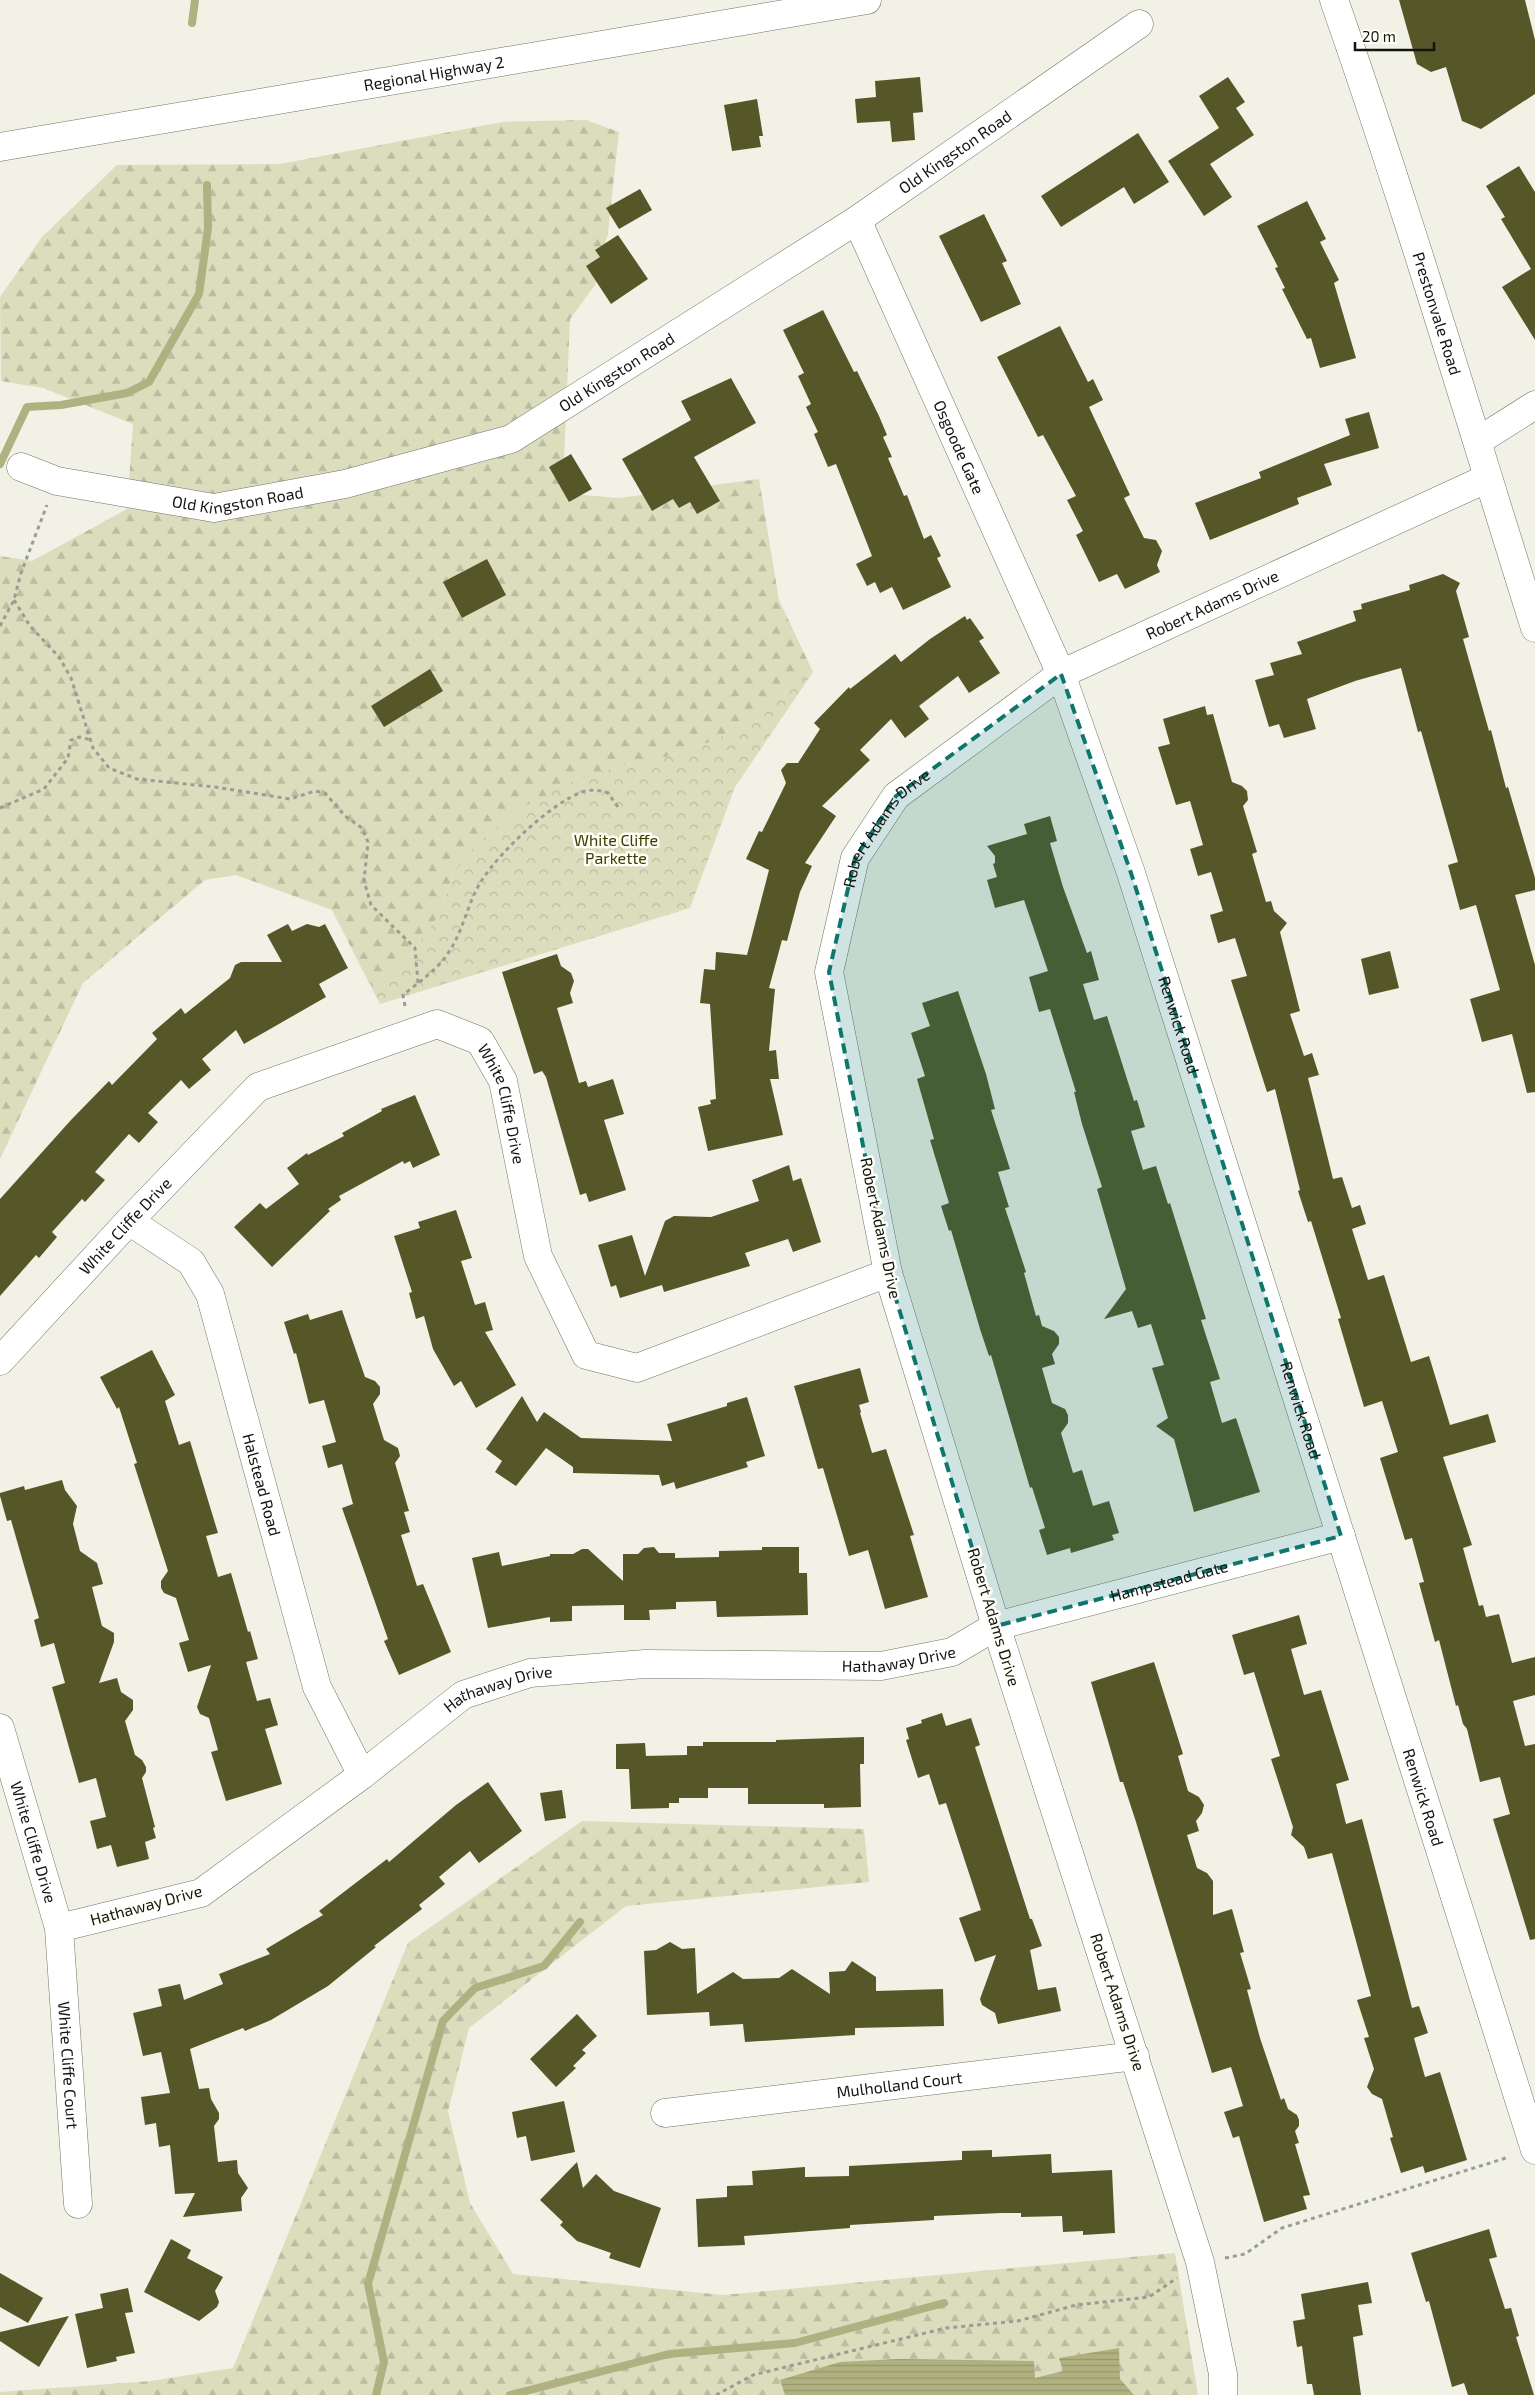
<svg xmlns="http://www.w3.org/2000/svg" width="1535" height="2395" viewBox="0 0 1535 2395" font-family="'Exo 2',sans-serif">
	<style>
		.forest { fill: url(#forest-firs) }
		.park { fill: url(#park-crowns) }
		.water { fill: url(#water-rules) }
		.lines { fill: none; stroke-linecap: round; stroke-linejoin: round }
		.stream { stroke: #afb180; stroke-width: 8 }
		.building { fill: #565728 }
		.street-casing { stroke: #727367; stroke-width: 29 }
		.secondary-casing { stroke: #727367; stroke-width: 29 }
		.primary-casing { stroke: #727367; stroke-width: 29 }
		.path { stroke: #9b9c93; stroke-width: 3; stroke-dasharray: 4 4; stroke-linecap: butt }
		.street { stroke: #fff; stroke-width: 28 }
		.secondary { stroke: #fff; stroke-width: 28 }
		.primary { stroke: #fff; stroke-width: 28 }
		.marked { fill: #0f766e; fill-opacity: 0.2; stroke: #0f766e; stroke-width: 4; stroke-dasharray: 10 6; stroke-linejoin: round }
		.labels { text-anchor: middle; stroke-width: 5; stroke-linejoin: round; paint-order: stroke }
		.street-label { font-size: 16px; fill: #141510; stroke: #fefff7 }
		.park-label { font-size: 16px; fill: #3d3d00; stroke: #fefff7 }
	</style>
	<defs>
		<pattern id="forest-firs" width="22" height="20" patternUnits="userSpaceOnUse" patternTransform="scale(1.25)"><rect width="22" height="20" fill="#dbddbd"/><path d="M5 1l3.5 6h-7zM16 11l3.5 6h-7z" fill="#bbbda1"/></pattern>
		<pattern id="park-crowns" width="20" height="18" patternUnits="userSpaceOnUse" patternTransform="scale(1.25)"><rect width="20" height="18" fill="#dbddbd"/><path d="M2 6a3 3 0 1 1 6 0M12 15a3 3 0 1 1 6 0" fill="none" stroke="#bbbda1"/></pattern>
		<pattern id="water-rules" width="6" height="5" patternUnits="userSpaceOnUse" patternTransform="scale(1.25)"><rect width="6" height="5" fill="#afb180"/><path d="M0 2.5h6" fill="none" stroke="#96976e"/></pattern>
	</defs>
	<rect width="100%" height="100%" fill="#f1f2e5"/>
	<g class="forest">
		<polygon points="586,120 619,132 608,233 595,285 570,319 563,484 572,494 619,498 759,479 779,600 813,672 718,739 671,756 626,765 454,873 437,918 404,962 387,974 367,979 332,910 236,875 205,880 83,983 0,1159 0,556 32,561 127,509 133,424 43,388 1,381 0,297 42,237 117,165 280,164 502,122"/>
		<polygon points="582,1821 864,1829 869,1882 626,1906 469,2028 448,2111 470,2203 513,2274 723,2295 1175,2253 1198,2395 0,2395 0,2392 151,2381 233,2368 408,1943"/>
	</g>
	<polygon class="park" points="813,672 735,787 690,908 380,1004 367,979 387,974 404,962 437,918 454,873 476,844 520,809 575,780 626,765 671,756 718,739"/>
	<polygon class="water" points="1119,2348 1120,2379 1134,2395 785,2395 780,2380 840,2362 898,2359 1034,2361 1035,2378 1063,2371 1059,2358"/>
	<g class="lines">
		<g class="stream">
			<polyline points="192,23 195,0"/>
			<polyline points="0,464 27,407 61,405 127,393 149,382 199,294 208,228 207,185"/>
			<polyline points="376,2395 384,2362 368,2284 443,2021 475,1988 544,1966 580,1922"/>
			<polyline points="510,2395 669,2354 795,2343 944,2303"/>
		</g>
	</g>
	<g class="building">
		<polygon points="1399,0 1525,0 1535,40 1535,94 1481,129 1462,121 1446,67 1431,72 1417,64"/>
		<polygon points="920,77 923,112 913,113 915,140 892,142 890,121 857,123 855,99 876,97 875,81"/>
		<polygon points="1228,77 1245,102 1236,108 1254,135 1210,164 1232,197 1204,216 1168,161 1219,128 1199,96"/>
		<polygon points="757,99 763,136 759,136 761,147 732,151 724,105"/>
		<polygon points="1138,133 1169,182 1134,204 1124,187 1061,227 1041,196"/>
		<polygon points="1519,166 1535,192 1535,340 1502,287 1531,269 1501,219 1505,217 1486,186"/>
		<polygon points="640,189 652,210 619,229 606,208"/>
		<polygon points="1307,201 1326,239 1320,242 1339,280 1334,283 1356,358 1320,368 1311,338 1307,339 1282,289 1285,288 1275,268 1278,267 1257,226"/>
		<polygon points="984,214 1007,261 1002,263 1021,304 981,322 939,236"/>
		<polygon points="618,235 648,279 611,304 586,266 600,257 595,250"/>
		<polygon points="823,310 854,372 857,371 879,416 887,435 883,437 892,457 888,458 904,496 907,495 924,539 931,535 941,556 937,558 951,587 903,610 892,587 880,593 875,582 867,586 856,564 872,556 836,464 828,467 814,434 818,432 806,407 811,404 798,376 804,373 783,330"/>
		<polygon points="1060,326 1088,382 1093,379 1103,400 1089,407 1130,495 1124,498 1144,538 1156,540 1162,551 1157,565 1160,572 1125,589 1117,574 1099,582 1076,535 1083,531 1067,500 1076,496 1043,435 1038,437 997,357"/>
		<polygon points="731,378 756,423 694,457 720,501 697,514 690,502 679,508 673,499 652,511 622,459 691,420 681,401"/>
		<polygon points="1369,412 1379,448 1324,464 1332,485 1297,498 1299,504 1210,540 1195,503 1261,478 1259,472 1350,435 1345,419"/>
		<polygon points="571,454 592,489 569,502 549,467"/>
		<polygon points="487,559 506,595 462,618 443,582"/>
		<polygon points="1443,574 1460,583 1456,591 1469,637 1463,639 1489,731 1491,730 1506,788 1508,787 1535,878 1535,890 1515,895 1535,965 1535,1092 1527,1093 1512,1034 1482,1042 1470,999 1500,990 1476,905 1460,910 1448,865 1458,862 1421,731 1418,732 1401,668 1355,681 1307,699 1316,729 1284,738 1279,724 1269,727 1255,680 1274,675 1270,663 1302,654 1297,642 1356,621 1353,611 1362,609 1361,604 1410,590 1409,585"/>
		<polygon points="965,616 967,620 970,618 984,638 979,641 1000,673 969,693 958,676 919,706 929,719 905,738 891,719 860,750 870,760 822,806 836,816 805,863 812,866 800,892 787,941 782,940 769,988 775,989 769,1051 776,1050 779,1079 770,1079 783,1135 708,1151 698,1107 711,1104 710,1100 716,1099 710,1004 700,1003 704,969 715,970 716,952 747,955 769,870 746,859 759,831 762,832 786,783 781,770 787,763 798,763 820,729 814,723 849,687 850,689 895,654 901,662 930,639"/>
		<polygon points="430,669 443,691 384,727 371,706"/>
		<polygon points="1205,706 1207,715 1213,714 1232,782 1242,786 1247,791 1248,800 1243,806 1257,852 1252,854 1266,902 1271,901 1274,911 1287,923 1280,932 1300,1011 1290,1014 1304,1056 1312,1053 1319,1075 1308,1078 1333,1179 1342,1177 1352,1208 1360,1205 1366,1224 1352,1229 1368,1280 1384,1275 1411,1362 1429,1356 1450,1425 1488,1414 1496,1442 1443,1457 1472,1545 1463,1548 1479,1606 1483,1605 1486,1617 1499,1614 1512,1663 1535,1657 1535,1695 1513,1701 1525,1746 1535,1744 1535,1939 1530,1940 1493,1819 1510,1814 1500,1777 1480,1782 1467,1729 1463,1724 1458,1705 1456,1706 1439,1640 1435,1642 1419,1583 1424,1582 1412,1538 1405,1540 1380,1458 1398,1452 1382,1401 1364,1407 1338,1319 1341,1318 1311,1221 1308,1222 1298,1191 1300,1190 1275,1089 1267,1092 1231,980 1247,976 1235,938 1218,943 1210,915 1223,911 1211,872 1198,876 1190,849 1203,845 1190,801 1176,805 1158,747 1170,744 1163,719"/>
		<polygon points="1050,816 1057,841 1050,843 1063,887 1087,953 1091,951 1099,980 1083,984 1094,1020 1107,1016 1134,1101 1137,1100 1145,1127 1131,1131 1143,1170 1156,1166 1168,1204 1170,1203 1206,1319 1201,1320 1220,1379 1210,1382 1222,1423 1236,1418 1260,1492 1194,1512 1174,1439 1156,1426 1168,1418 1152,1368 1164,1365 1151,1324 1138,1328 1132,1311 1104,1319 1126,1289 1097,1189 1102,1187 1082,1124 1074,1092 1076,1092 1050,1009 1039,1012 1029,977 1048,971 1024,900 995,908 987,880 997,877 993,864 995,863 995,856 987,846 1027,834 1024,824"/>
		<polygon points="288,924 292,931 307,924 319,927 325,924 348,968 319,984 326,997 244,1044 236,1030 202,1059 211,1070 189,1089 181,1080 148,1113 158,1122 139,1143 129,1134 95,1172 105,1180 85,1202 82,1199 52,1232 57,1237 39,1258 36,1255 0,1296 0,1199 71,1120 109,1081 112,1085 157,1039 152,1033 181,1008 185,1014 230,978 235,965 241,962 282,962 267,935"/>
		<polygon points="1390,951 1399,988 1369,995 1361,959"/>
		<polygon points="557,954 561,966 571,973 574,981 570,993 573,1003 557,1008 579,1083 586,1081 588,1087 613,1079 624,1114 604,1120 626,1190 589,1202 586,1193 580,1195 546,1077 542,1071 534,1074 502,972"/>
		<polygon points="958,991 986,1074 995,1109 991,1110 1010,1169 998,1172 1009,1207 1005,1208 1026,1272 1024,1273 1036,1316 1039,1315 1042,1326 1054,1331 1059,1337 1059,1344 1052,1354 1055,1364 1042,1368 1052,1403 1065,1409 1068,1415 1068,1423 1061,1433 1073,1473 1082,1470 1093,1506 1109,1501 1119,1533 1112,1535 1114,1540 1071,1553 1070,1548 1047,1555 1039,1530 1045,1528 1032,1487 1030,1488 991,1355 989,1356 980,1329 951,1230 949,1231 941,1206 949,1203 930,1140 934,1139 917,1079 925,1076 911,1033 930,1026 922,1003"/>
		<polygon points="415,1095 440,1155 413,1168 410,1161 404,1164 403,1161 339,1196 341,1200 328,1209 330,1211 272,1267 234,1227 260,1203 266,1209 299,1184 287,1168 307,1153 308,1155 344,1136 342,1133 382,1111 381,1109"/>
		<polygon points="789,1165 793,1181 801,1178 821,1242 793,1252 788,1239 745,1253 750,1266 664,1292 662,1285 620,1298 616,1285 611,1287 598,1245 632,1235 645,1276 665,1221 674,1216 711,1217 759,1201 752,1180"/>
		<polygon points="456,1210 472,1258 461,1261 475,1305 485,1302 493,1330 485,1332 516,1385 476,1408 461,1381 454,1386 433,1349 424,1316 416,1319 409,1293 412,1292 394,1236 420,1228 418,1222"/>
		<polygon points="342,1310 365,1377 375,1381 380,1387 380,1394 373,1404 384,1440 398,1448 400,1456 395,1463 409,1511 404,1512 410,1532 401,1535 417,1586 423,1584 451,1652 399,1675 384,1641 388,1639 342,1508 353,1504 342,1464 328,1468 322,1446 336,1442 324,1400 309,1404 296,1353 294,1354 284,1322 308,1314 310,1320"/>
		<polygon points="152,1350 175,1395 165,1401 179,1445 190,1441 218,1533 206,1536 218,1577 231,1573 248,1632 250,1631 258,1659 246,1662 257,1701 270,1698 278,1725 265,1729 282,1784 226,1801 211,1752 218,1750 209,1718 200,1714 197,1707 211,1665 188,1672 179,1643 189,1640 176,1598 164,1593 161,1588 161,1581 168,1571 134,1464 137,1463 119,1407 117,1409 100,1377"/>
		<polygon points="860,1368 869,1402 859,1405 861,1412 860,1413 872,1453 886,1449 914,1535 910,1536 928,1597 885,1609 868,1550 849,1556 823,1468 818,1469 794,1386"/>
		<polygon points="522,1396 537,1422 544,1412 581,1438 672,1441 667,1424 727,1406 727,1403 747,1397 765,1456 746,1462 748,1467 676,1489 674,1482 662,1486 659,1475 573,1473 573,1467 546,1448 516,1486 495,1472 502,1461 486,1449"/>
		<polygon points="62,1480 65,1490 77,1506 73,1524 80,1551 97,1563 103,1584 92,1587 102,1626 114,1633 114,1642 99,1683 117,1678 121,1692 133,1700 133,1710 125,1721 135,1755 142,1760 146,1767 146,1772 142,1778 155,1827 153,1828 156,1838 145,1842 149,1859 117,1867 111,1845 97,1849 90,1821 106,1817 96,1778 79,1783 52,1687 65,1683 54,1643 41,1647 34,1620 39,1618 11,1520 7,1521 0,1496 0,1493 24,1486 25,1490"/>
		<polygon points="654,1547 659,1553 675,1553 675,1558 719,1557 719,1551 762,1550 762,1547 799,1547 799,1573 807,1573 808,1615 717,1617 716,1601 676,1602 676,1609 649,1610 650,1620 624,1620 624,1605 572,1606 572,1621 550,1622 550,1617 488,1628 472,1558 499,1552 502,1566 550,1556 550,1554 573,1554 582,1549 588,1549 623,1581 623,1554 638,1554 644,1548"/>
		<polygon points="1299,1615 1307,1644 1291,1649 1304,1695 1321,1690 1349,1780 1336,1784 1346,1824 1362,1819 1412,2008 1419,2006 1428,2033 1414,2038 1425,2077 1440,2072 1467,2160 1425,2173 1423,2166 1401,2173 1390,2138 1393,2137 1382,2099 1372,2094 1367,2087 1374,2069 1364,2038 1369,2037 1357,2000 1371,1996 1332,1853 1308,1859 1304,1847 1291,1835 1293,1827 1271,1759 1280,1756 1254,1672 1244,1675 1232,1635"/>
		<polygon points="1154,1662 1183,1754 1178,1756 1188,1791 1199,1797 1204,1805 1202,1813 1196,1821 1199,1831 1187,1835 1197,1868 1207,1873 1213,1881 1213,1915 1232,1909 1244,1952 1240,1953 1251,1989 1247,1990 1260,2038 1281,2100 1284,2098 1288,2109 1297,2115 1299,2120 1299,2126 1295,2131 1299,2143 1295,2144 1310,2195 1303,2196 1307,2209 1264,2222 1239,2136 1233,2138 1224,2112 1243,2106 1231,2067 1212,2073 1136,1822 1123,1782 1120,1782 1091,1682"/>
		<polygon points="942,1713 946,1726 971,1718 980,1745 975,1747 1030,1919 1032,1919 1042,1946 1030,1950 1038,1990 1056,1987 1061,2011 998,2024 995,2013 982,2005 980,1999 996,1955 975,1962 959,1918 981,1910 946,1803 939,1805 929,1774 918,1778 906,1740 909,1739 906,1728 922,1723 921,1720"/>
		<polygon points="864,1737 864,1764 860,1764 861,1807 824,1808 824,1804 748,1804 748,1788 708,1788 708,1798 679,1798 679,1803 669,1803 669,1808 631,1809 629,1769 616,1769 616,1744 645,1743 646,1756 687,1755 687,1746 703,1746 703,1742 776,1742 776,1740"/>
		<polygon points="488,1782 522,1831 479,1863 470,1851 439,1877 445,1884 419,1905 422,1909 374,1946 376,1947 328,1986 271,2020 245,2031 243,2028 190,2049 199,2089 209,2088 211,2099 219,2113 219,2119 214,2126 218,2162 237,2160 238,2173 248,2188 241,2198 242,2211 183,2217 195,2193 175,2194 170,2145 159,2147 156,2123 145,2125 141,2097 170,2093 161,2052 143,2056 133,2013 162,2006 158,1989 180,1984 184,2000 223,1984 219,1974 270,1954 266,1949 323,1915 319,1911 387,1859 389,1862 456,1805"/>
		<polygon points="562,1790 566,1818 545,1821 540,1793"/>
		<polygon points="670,1942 682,1949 695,1948 697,1994 733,1972 743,1979 779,1978 792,1969 830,1994 829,1972 845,1971 852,1961 876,1977 876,1991 943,1989 944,2026 855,2028 855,2035 745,2042 743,2024 710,2026 709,2012 647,2015 644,1951 656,1950"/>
		<polygon points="577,2014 597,2036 582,2050 586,2053 573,2066 576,2068 556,2087 530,2059"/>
		<polygon points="564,2101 575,2152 531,2161 526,2136 517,2138 512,2112"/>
		<polygon points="992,2150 992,2157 1051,2154 1052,2173 1112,2170 1115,2233 1083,2235 1083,2231 1063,2232 1062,2216 1021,2217 1021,2213 1002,2213 934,2216 934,2220 850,2225 850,2228 744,2236 745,2245 698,2247 696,2199 727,2197 727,2186 753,2185 752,2171 805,2167 805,2177 849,2176 849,2166 962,2160 962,2151"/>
		<polygon points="577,2162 583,2188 596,2174 614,2191 661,2208 640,2268 609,2258 611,2253 577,2241 560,2225 563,2222 540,2200"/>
		<polygon points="1489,2229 1497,2257 1489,2259 1505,2309 1511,2308 1519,2336 1516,2337 1534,2395 1468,2395 1464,2383 1452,2387 1429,2301 1426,2302 1411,2253"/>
		<polygon points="171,2239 191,2250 187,2258 223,2277 215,2291 219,2302 217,2307 199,2321 144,2292"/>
		<polygon points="0,2273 43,2298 28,2323 0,2307"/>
		<polygon points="1368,2282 1372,2303 1358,2305 1363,2335 1353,2337 1361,2395 1314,2395 1312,2384 1307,2384 1302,2346 1297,2347 1293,2321 1305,2319 1301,2294"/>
		<polygon points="128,2288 133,2312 125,2313 135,2353 116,2357 117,2361 87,2368 75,2314 103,2308 100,2294"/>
		<polygon points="69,2316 39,2367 0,2341 0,2332"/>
	</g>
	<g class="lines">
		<defs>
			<g id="street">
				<path id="s1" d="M857 220 1061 674 1131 873 1535 2150"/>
				<polyline points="1478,441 1535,405"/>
				<path id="s2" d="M21 467 57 481 214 508 345 484 511 439 857 220 1139 24"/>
				<path id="s3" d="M129 1221 191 1262 210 1294 317 1687 362 1775"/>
				<path id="s4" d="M0 1361 129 1221 258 1087 437 1024 480 1041 503 1081 538 1256 586 1355 637 1368 888 1273"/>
				<path id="s5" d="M0 1728 59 1928 78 2204"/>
				<path id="s6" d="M59 1928 201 1893 362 1775 463 1695 530 1673 645 1664 881 1666 952 1652 996 1626 1341 1536"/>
				<path id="s7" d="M665 2113 1135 2056"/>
				<path id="s8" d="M1223 2395V2374L1200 2262 996 1626 888 1273 829 972 855 858 896 796 1061 674 1488 478"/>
			</g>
			<g id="secondary">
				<path id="s9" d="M1334 0C1407 208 1469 418 1535 628"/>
			</g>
			<g id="primary">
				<path id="s10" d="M0 147 867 0"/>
			</g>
		</defs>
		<use href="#street" class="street-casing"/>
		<use href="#secondary" class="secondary-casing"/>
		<use href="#primary" class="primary-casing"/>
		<g class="path">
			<polyline points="14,600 30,626 59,657 71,678 93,748 109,768 137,779 215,787 290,799 315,791 325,793 345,816 362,828 368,842 364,881 371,905 415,948 418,983"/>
			<polyline points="0,626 14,600 21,573 47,505"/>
			<polyline points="0,808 44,789 68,758 71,740 80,737 91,740"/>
			<path d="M405 1006 403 995C419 982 440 968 450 950 464 929 468 901 482 880 500 852 550 804 582 792 591 789 599 790 608 793L618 807"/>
			<polyline points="1225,2258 1245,2254 1282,2228 1509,2157"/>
			<polyline points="716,2395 753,2375 946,2328 1018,2321 1076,2305 1149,2297 1177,2278"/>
		</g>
		<use href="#street" class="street"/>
		<use href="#secondary" class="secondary"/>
		<use href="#primary" class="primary"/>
	</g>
	<path class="marked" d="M1061 674 1131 873 1341 1536 996 1626 888 1273 829 972 855 858 896 796Z"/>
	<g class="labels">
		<g class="street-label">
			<text dy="6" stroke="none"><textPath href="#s10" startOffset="440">Regional Highway 2</textPath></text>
			<text dy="6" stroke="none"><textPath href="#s2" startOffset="1032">Old Kingston Road</textPath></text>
			<text dy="6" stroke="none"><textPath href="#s9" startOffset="330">Prestonvale Road</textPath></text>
			<text dy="6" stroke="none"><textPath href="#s2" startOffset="628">Old Kingston Road</textPath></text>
			<text dy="6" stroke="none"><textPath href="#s1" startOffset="249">Osgoode Gate</textPath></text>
			<text dy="6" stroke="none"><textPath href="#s2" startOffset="222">Old Kingston Road</textPath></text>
			<text dy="6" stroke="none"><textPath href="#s8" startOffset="2042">Robert Adams Drive</textPath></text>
			<text dy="6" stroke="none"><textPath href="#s8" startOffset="1638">Robert Adams Drive</textPath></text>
			<text dy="6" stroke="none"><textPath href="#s1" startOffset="868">Renwick Road</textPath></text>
			<text dy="6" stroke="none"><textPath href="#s4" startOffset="680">White Cliffe Drive</textPath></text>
			<text dy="6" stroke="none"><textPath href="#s4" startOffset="184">White Cliffe Drive</textPath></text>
			<text transform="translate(881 1228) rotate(78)" y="6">Robert Adams Drive</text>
			<text dy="6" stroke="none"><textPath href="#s1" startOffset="1272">Renwick Road</textPath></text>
			<text dy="6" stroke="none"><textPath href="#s3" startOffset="309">Halstead Road</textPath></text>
			<text dy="6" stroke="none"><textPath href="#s6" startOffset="1199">Hampstead Gate</textPath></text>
			<text transform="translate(994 1617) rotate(73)" y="6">Robert Adams Drive</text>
			<text dy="6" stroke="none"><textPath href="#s6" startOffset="915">Hathaway Drive</textPath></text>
			<text dy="6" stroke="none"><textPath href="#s6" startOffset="510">Hathaway Drive</textPath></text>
			<text dy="6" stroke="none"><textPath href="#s1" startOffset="1678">Renwick Road</textPath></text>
			<text dy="6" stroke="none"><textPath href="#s5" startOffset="119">White Cliffe Drive</textPath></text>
			<text transform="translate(146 1905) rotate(-15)" y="6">Hathaway Drive</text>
			<text transform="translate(1118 2002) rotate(72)" y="6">Robert Adams Drive</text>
			<text dy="6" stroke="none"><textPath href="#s5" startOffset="346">White Cliffe Court</textPath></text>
			<text dy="6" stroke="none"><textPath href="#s7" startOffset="236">Mulholland Court</textPath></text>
		</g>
		<g class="park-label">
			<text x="616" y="846">White Cliffe<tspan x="616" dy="18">Parkette</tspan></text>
		</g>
	</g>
	<path d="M1355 42v8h79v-8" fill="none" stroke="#141510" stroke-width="2.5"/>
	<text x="1362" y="42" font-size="15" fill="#141510" stroke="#fefff7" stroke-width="4" paint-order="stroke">20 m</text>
</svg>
